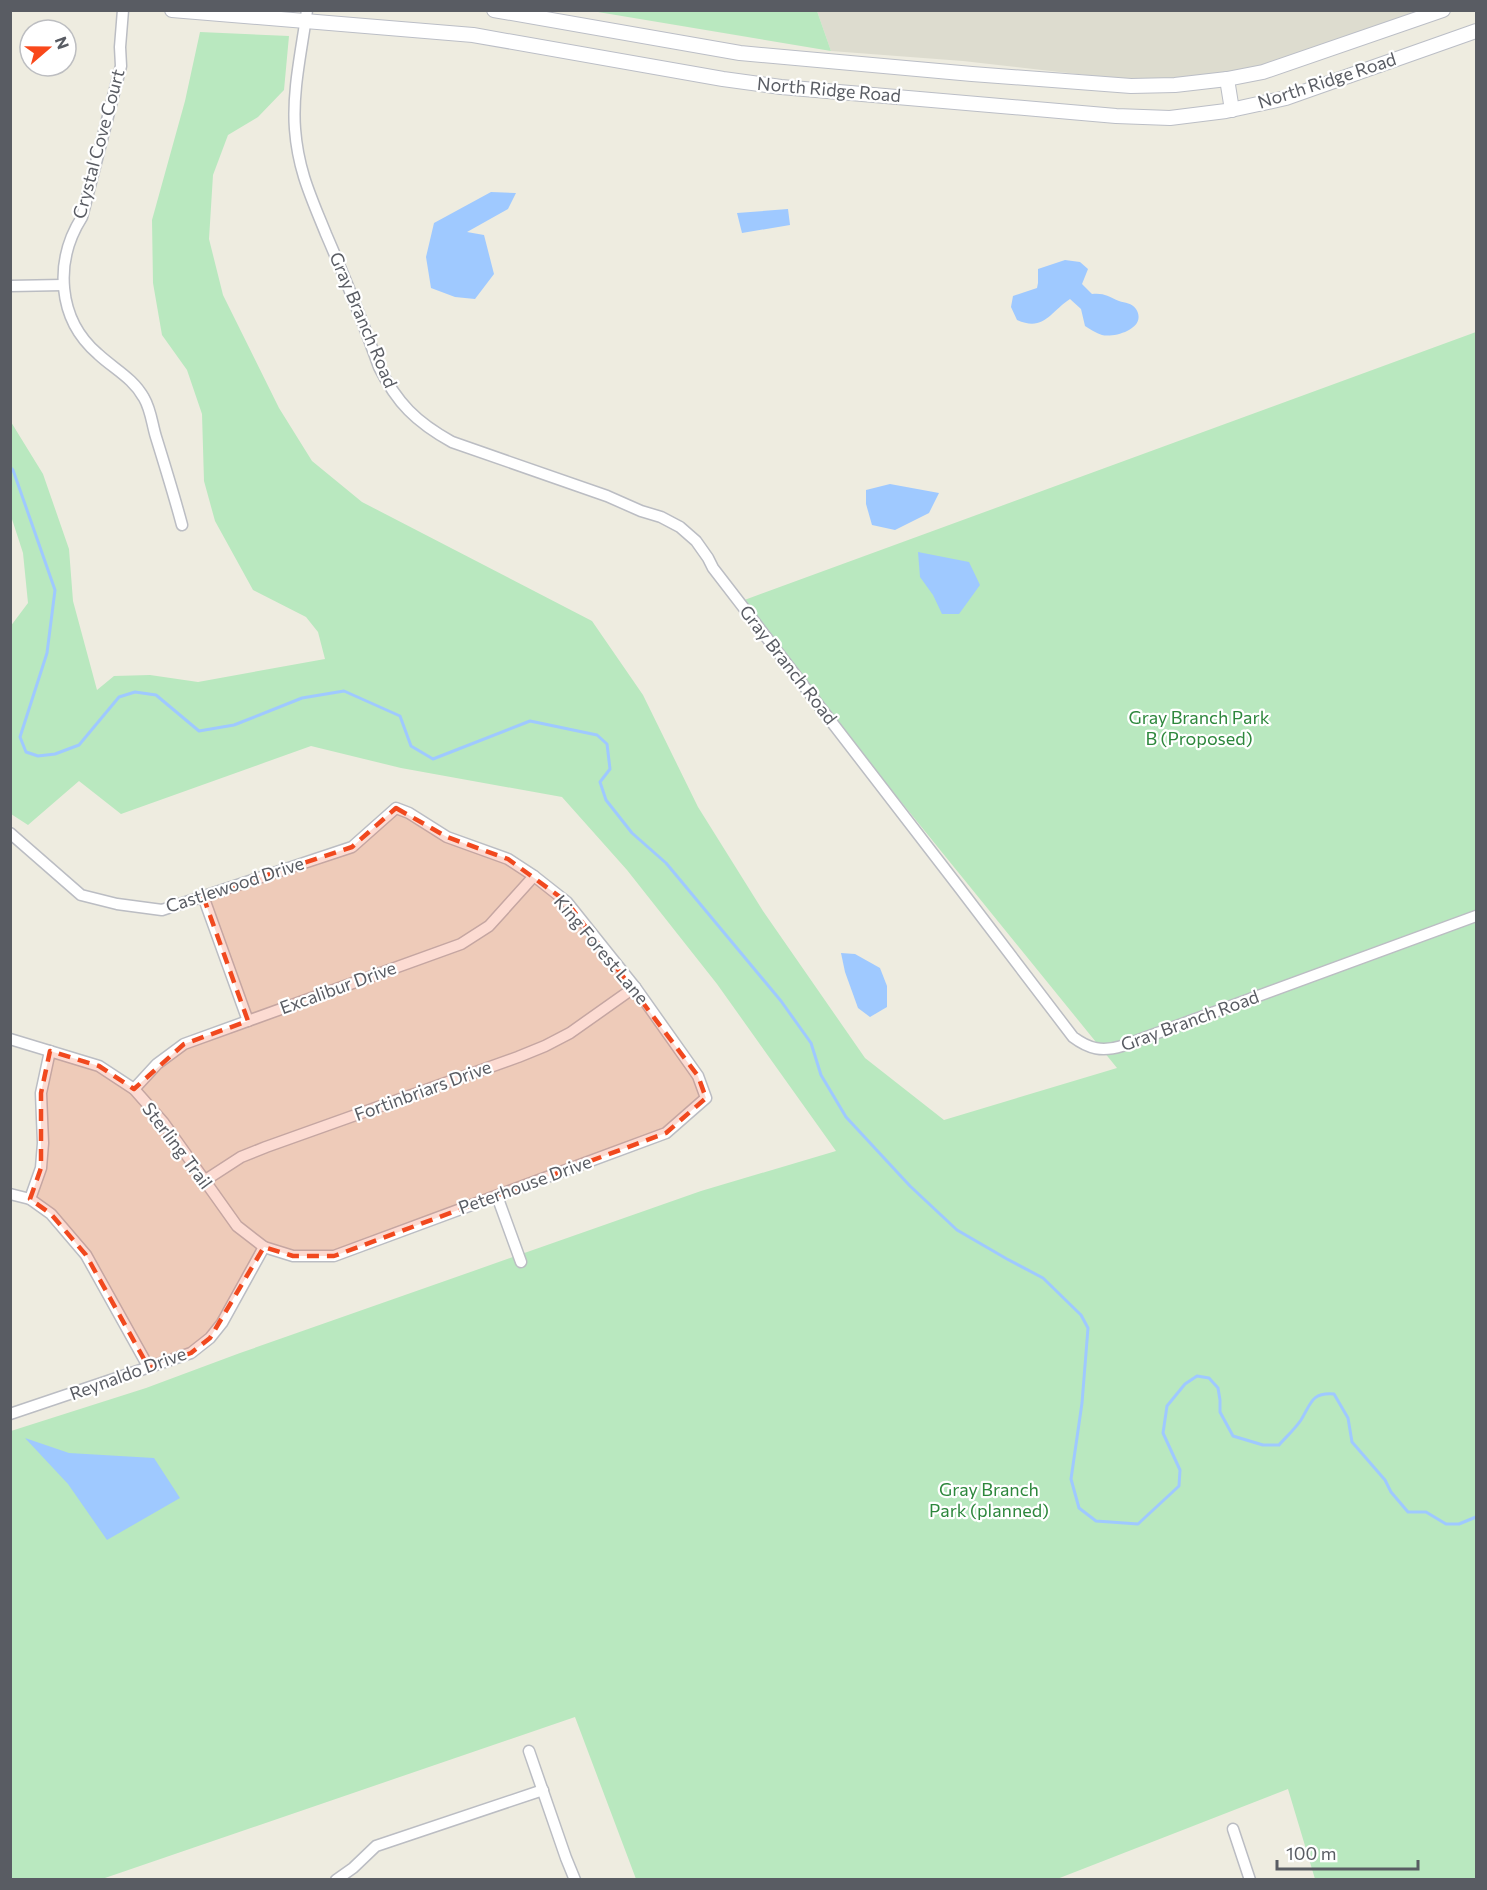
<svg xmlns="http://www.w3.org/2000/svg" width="1487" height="1890" viewBox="0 0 1487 1890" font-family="Commissioner,sans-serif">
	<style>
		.education { fill: #dddccf }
		.green { fill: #b9e8bf }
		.water { fill: #9fc9ff }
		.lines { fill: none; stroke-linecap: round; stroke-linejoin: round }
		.stream { stroke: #9fc9ff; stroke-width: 3 }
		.street-casing { stroke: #bbbdc3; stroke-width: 13 }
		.secondary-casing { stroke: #bbbec6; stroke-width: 16 }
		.street { stroke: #fff; stroke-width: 10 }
		.secondary { stroke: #fff; stroke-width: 14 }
		.marked { fill: #f1491f; fill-opacity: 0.2; stroke: #f1491f; stroke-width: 4.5; stroke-dasharray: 12 8; stroke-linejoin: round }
		.labels { text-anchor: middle; stroke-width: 4.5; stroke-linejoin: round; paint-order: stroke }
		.street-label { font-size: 18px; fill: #595c63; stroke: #fff }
		.park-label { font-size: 18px; fill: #2d873c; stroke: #fff }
	</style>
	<rect width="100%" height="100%" fill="#eeece0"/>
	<polygon class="education" points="817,11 1416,11 1315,50 1259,67 1208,77 1171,81 1112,78 963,61 831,51"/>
	<g class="green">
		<polygon points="592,11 817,11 831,51"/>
		<polygon points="200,32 289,36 284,90 258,117 228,135 213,175 209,239 223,295 279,408 312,461 362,502 592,621 643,695 698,807 763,911 865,1058 944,1120 1117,1068 739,602 1476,332 1476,1879 1315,1879 1288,1789 1057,1879 636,1879 575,1717 102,1879 11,1879 11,1431 146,1388 240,1353 701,1191 836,1151 717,984 627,870 562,797 401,768 311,746 121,814 79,781 28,825 11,814 10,627 28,603 23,553 11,516 11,422 43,474 69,549 73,601 97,690 114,676 150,675 198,682 325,659 318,632 306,617 253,590 215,521 204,481 202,414 187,370 162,335 153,283 152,220 185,101"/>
	</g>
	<g class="water">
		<polygon points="491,192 516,193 508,209 467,232 484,235 494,274 475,299 455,297 431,288 426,257 434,223"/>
		<polygon points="788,209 790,225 742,233 737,213"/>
		<path d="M1065 260 1080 262 1088 269 1082 284 1092 294C1105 293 1107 296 1119 301 1125 303 1132 303 1136 309 1148 328 1115 338 1102 335 1096 333 1090 329 1085 326L1081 309 1070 299C1050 312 1044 332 1017 320L1011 307 1013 296 1037 288 1038 283V269Z"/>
		<polygon points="890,484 939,493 929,513 895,530 872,525 866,504 866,490"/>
		<polygon points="918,552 969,562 980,585 959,614 942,614 933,595 920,577"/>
		<polygon points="841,953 855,954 880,968 887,986 887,1007 870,1017 858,1008 845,972"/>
		<polygon points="25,1438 69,1453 154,1458 180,1498 107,1540 68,1484"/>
	</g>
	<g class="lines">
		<path class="stream" d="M10 467 13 470 55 590 47 653 20 737 26 752 38 756 55 754 79 745 119 697 135 692 156 695 199 731 234 725 302 698 344 691 400 716 411 746 433 759 530 721 597 735 607 744 610 769 600 782 606 800 632 833 666 863 781 1001 811 1043 821 1075 846 1117 910 1186 957 1230 1007 1259 1043 1278 1081 1315 1088 1328 1082 1403 1071 1479 1079 1508 1096 1521 1138 1524 1179 1486 1180 1470 1163 1433 1167 1406 1185 1384 1197 1376 1209 1378 1218 1388 1220 1400V1412L1233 1436 1263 1445H1279C1286 1437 1295 1429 1301 1420 1311 1404 1311 1392 1334 1394L1348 1418 1352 1442 1385 1480 1391 1492 1408 1512H1426L1446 1524H1459L1476 1517"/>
		<defs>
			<g id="street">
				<path d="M123 10 120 47 121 66 82 217C54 261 57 319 98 354 114 369 133 378 144 398 151 410 152 424 156 437 165 466 174 495 182 525"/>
				<path d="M307 10C302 49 292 90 295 129 298 170 311 197 326 234 345 278 363 322 379 367 397 403 416 422 452 442L607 496 641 511 661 517 680 527 696 541 708 558 713 568 958 886 1073 1037C1089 1049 1102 1052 1122 1046L1476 916"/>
				<polyline points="10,286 63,285"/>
				<polyline points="10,833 81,895 117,904 162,910 352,847 396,808 409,813 447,837 508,859 534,876 567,902 635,987 698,1076 706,1098 666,1133 334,1256 293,1256 264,1247 237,1226 163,1122 134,1089 99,1066 10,1039"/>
				<polyline points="203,896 248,1021"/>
				<polyline points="134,1089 157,1064 184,1044 461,944 489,926 534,876"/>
				<polyline points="204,1181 241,1157 266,1147 518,1057 545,1046 570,1033 635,987"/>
				<polyline points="10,1194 30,1199 51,1214 86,1255 149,1368"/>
				<polyline points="497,1196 521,1262"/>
				<polyline points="30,1199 41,1168 43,1143 41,1093 50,1051"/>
				<polyline points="10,1414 191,1353 210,1338 222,1323 264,1247"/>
				<polyline points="529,1751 566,1858 575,1880"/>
				<polyline points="1233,1829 1250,1880"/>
				<polyline points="336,1880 353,1868 376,1846 543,1790"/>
			</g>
			<g id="secondary">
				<polyline points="172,10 473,35 723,79 781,87 1116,116 1170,118 1226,111 1286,98 1476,31"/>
				<polyline points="494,10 740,53 972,74 1131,86 1175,85 1227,79 1263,72 1443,10"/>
				<polyline points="1227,79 1232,110"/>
			</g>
		</defs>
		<use href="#street" class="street-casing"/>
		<use href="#secondary" class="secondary-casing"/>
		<use href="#street" class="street"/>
		<use href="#secondary" class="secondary"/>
	</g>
	<path class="marked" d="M396 808 447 837 508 859 567 902 698 1076 706 1098 666 1133 334 1256H293L264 1247 210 1338 191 1353 149 1368 86 1255 51 1214 30 1199 41 1168V1093L50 1051 99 1066 134 1089 184 1044 248 1021 203 896 352 847Z"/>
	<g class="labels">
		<g class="street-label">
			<text transform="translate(1327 81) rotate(-18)" y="6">North Ridge Road</text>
			<text transform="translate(829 90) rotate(5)" y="6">North Ridge Road</text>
			<text transform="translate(99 144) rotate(-75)" y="6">Crystal Cove Court</text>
			<text transform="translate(363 320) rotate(67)" y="6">Gray Branch Road</text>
			<text transform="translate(788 665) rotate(52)" y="6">Gray Branch Road</text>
			<text transform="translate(235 885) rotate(-18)" y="6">Castlewood Drive</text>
			<text transform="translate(601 950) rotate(50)" y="6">King Forest Lane</text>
			<text transform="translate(338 988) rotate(-20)" y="6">Excalibur Drive</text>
			<text transform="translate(1190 1021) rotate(-20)" y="6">Gray Branch Road</text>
			<text transform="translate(423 1091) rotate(-20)" y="6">Fortinbriars Drive</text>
			<text transform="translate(177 1146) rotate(53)" y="6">Sterling Trail</text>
			<text transform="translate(525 1185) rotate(-20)" y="6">Peterhouse Drive</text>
			<text transform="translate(128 1374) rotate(-20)" y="6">Reynaldo Drive</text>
		</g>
		<g class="park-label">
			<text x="1199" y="724">Gray Branch Park<tspan x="1199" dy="21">B (Proposed)</tspan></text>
			<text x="989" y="1496">Gray Branch<tspan x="989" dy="21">Park (planned)</tspan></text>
		</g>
	</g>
	<rect width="1487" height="1890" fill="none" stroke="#595c63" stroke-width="24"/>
	<g transform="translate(48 48) rotate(70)"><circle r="28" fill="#ffffff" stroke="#bdbec1" stroke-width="1.5"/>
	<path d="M0-4.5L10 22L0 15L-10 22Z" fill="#f9481b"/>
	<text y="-9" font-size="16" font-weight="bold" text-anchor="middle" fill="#595c63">N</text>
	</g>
	<path d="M1277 1860v9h141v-9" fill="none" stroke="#595c63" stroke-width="3"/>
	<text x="1286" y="1860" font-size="18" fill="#595c63" stroke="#ffffff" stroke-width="4.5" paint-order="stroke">100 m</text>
</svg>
